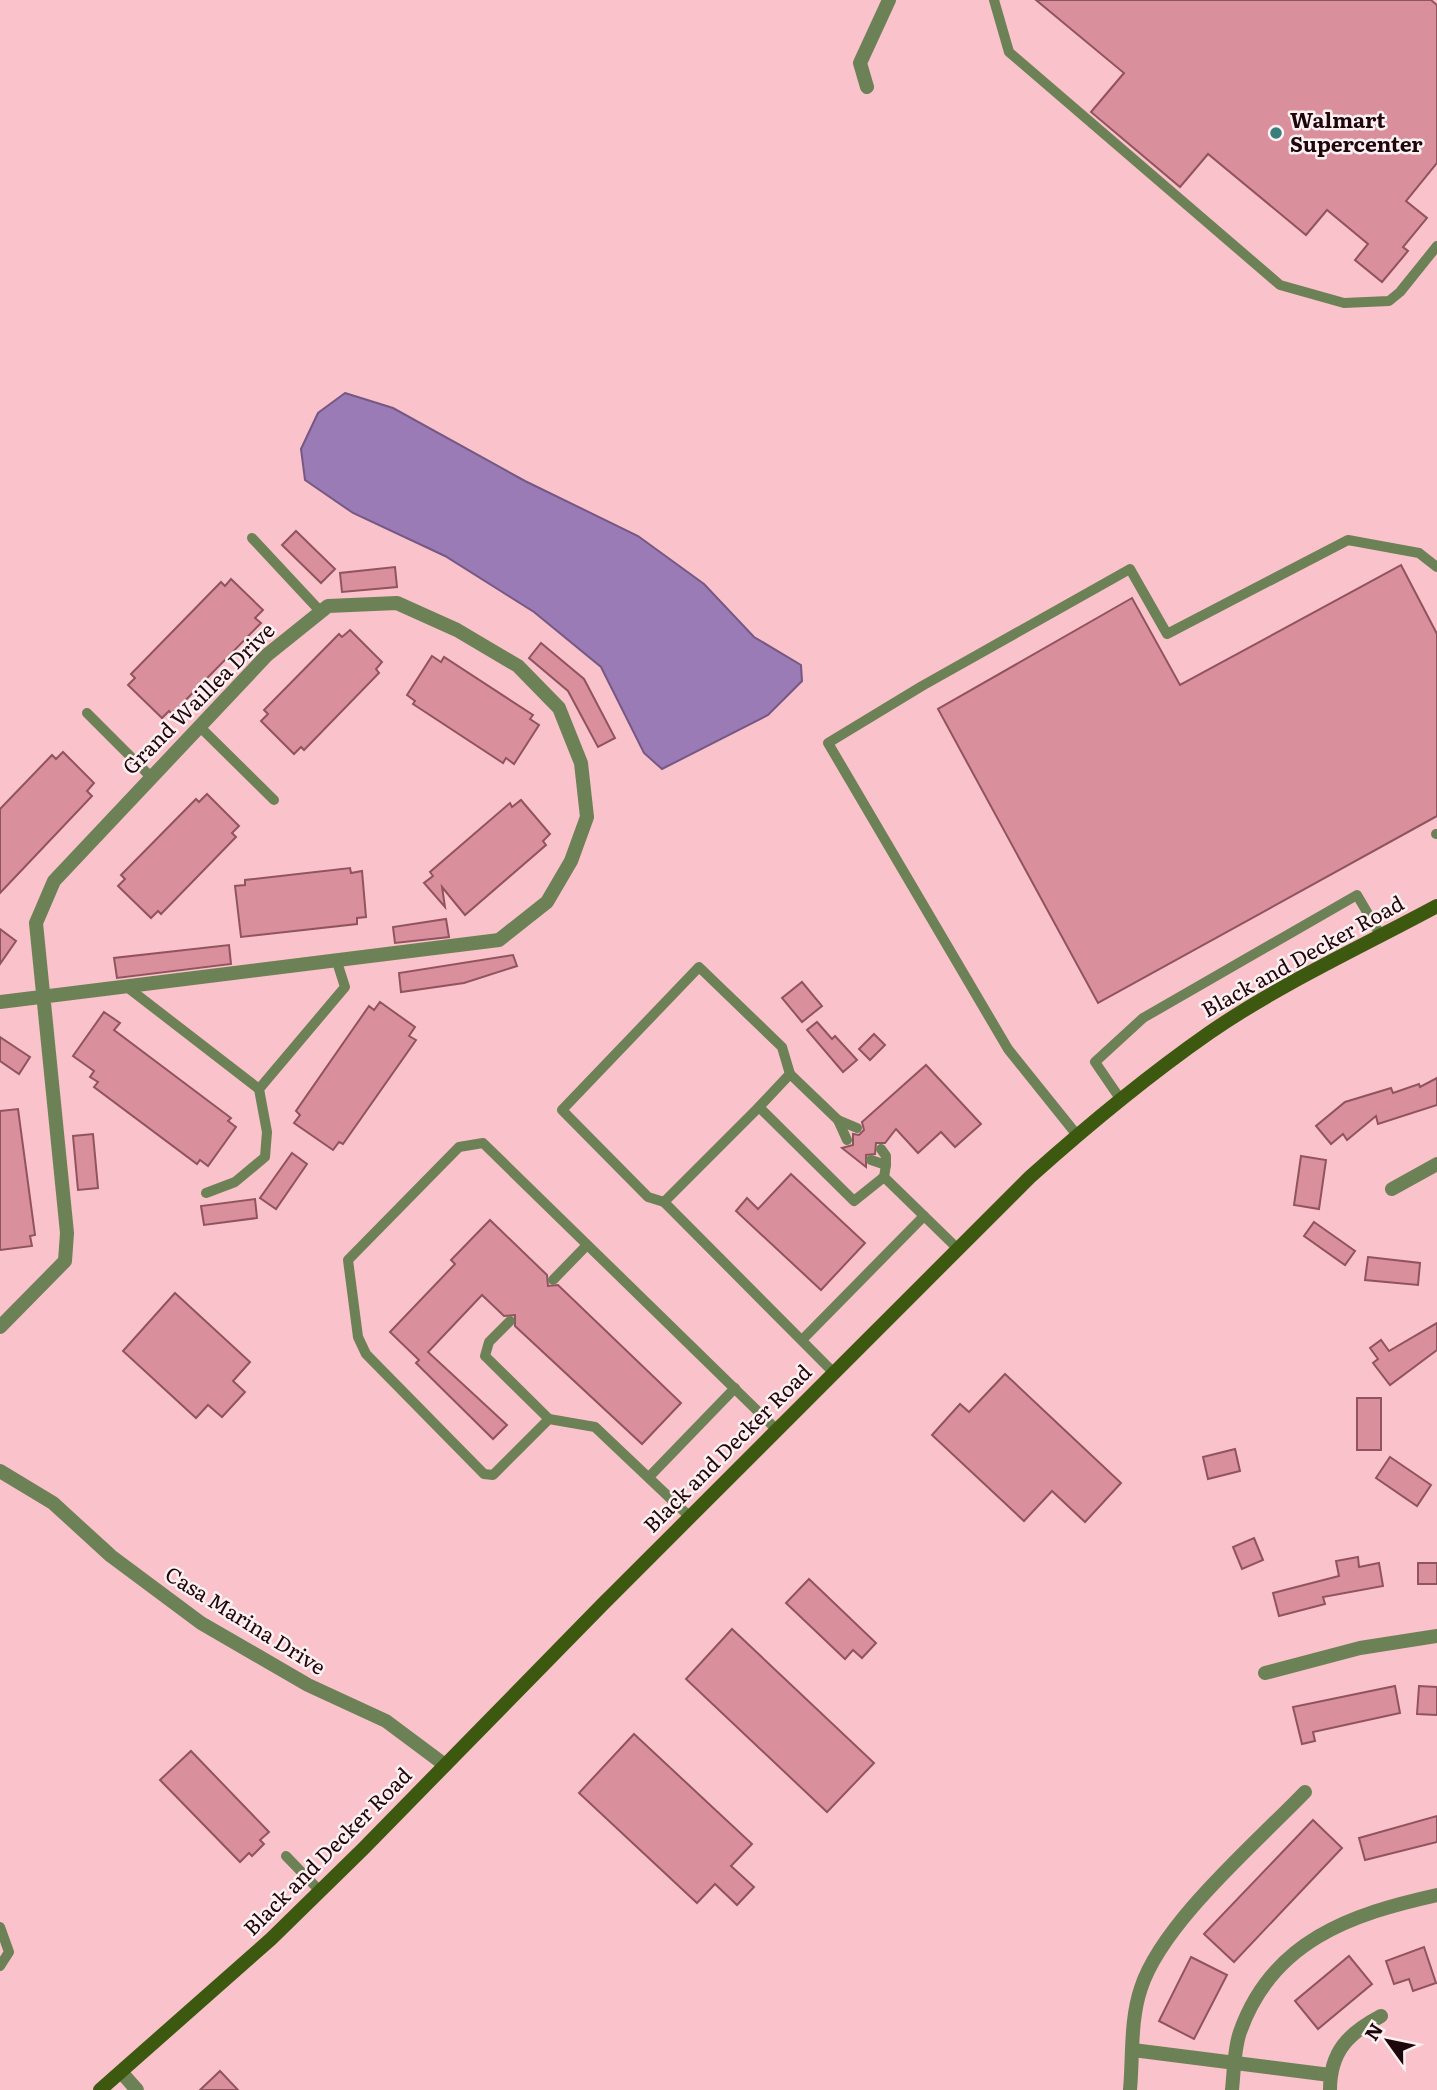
<svg xmlns="http://www.w3.org/2000/svg" width="1437" height="2090" viewBox="0 0 1437 2090" font-family="Literata,serif">
	<style>
		.water { fill: #9b7bb6; stroke: #755883; stroke-width: 2 }
		.building { fill: #da8f9c; stroke: #90545f; stroke-width: 2 }
		.lines { fill: none; stroke-linecap: round; stroke-linejoin: round }
		.service { stroke: #6d8156; stroke-width: 10 }
		.minor { stroke: #6d8156; stroke-width: 14 }
		.secondary { stroke: #3d5910; stroke-width: 14 }
		.poi-dot { fill: #377f7a; stroke: #fff0f2; stroke-width: 2.5 }
		.labels { text-anchor: middle; stroke-width: 5; stroke-linejoin: round; paint-order: stroke }
		.poi-label { font-size: 21px; font-weight: bold; fill: #1d070c; stroke: #fff0f2; text-anchor: start }
		.street-label { font-size: 21px; fill: #1d070c; stroke: #fff0f2 }
	</style>
	<rect width="100%" height="100%" fill="#fac2ca"/>
	<polygon class="water" points="345,393 393,408 525,481 638,536 704,584 754,637 801,665 802,681 768,715 662,769 644,753 601,667 534,612 445,556 353,513 305,480 301,449 318,413"/>
	<g class="building">
		<polygon points="1036,0 1431,0 1437,5 1437,163 1406,201 1427,218 1403,247 1408,251 1382,282 1355,260 1368,244 1327,210 1306,235 1208,154 1180,187 1091,112 1124,73"/>
		<polygon points="296,531 335,569 321,583 282,545"/>
		<polygon points="1401,565 1437,634 1437,816 1098,1003 938,709 1132,598 1180,685"/>
		<polygon points="395,567 397,587 342,592 340,573"/>
		<polygon points="231,579 263,610 255,618 261,623 172,714 169,711 162,718 128,685 135,678 131,674 221,582 225,586"/>
		<polygon points="350,630 382,662 376,669 379,673 304,750 301,747 294,754 261,721 268,714 264,710 339,634 342,637"/>
		<polygon points="541,643 584,679 615,738 598,747 568,691 529,658"/>
		<polygon points="432,656 441,662 444,657 533,715 530,719 539,725 514,764 506,758 503,763 413,704 415,701 407,695"/>
		<polygon points="63,752 94,783 87,791 92,796 0,893 0,809 52,755 56,759"/>
		<polygon points="207,794 239,826 232,833 236,837 161,914 158,911 151,918 118,886 125,879 121,875 196,799 199,802"/>
		<polygon points="521,800 550,834 543,841 546,845 465,915 442,887 445,907 424,883 433,876 430,872 510,803 512,807"/>
		<polygon points="350,868 351,873 362,871 366,917 357,918 357,924 241,937 235,886 245,885 245,880"/>
		<polygon points="446,919 449,937 395,943 393,927"/>
		<polygon points="0,929 16,941 0,964"/>
		<polygon points="229,945 231,964 117,978 114,958"/>
		<polygon points="513,955 517,966 464,983 401,992 399,973"/>
		<polygon points="802,982 822,1006 802,1022 782,998"/>
		<polygon points="380,1002 415,1027 409,1036 416,1040 343,1144 339,1142 333,1150 294,1123 300,1115 296,1111 369,1006 374,1010"/>
		<polygon points="104,1012 120,1023 114,1030 231,1118 228,1121 236,1127 208,1166 200,1160 197,1164 94,1087 98,1082 90,1077 94,1071 73,1056"/>
		<polygon points="817,1022 832,1039 835,1036 857,1060 843,1072 807,1030"/>
		<polygon points="874,1034 885,1045 870,1060 859,1049"/>
		<polygon points="0,1037 30,1057 19,1074 0,1061"/>
		<polygon points="926,1065 981,1124 955,1147 941,1132 918,1153 896,1129 885,1143 876,1143 875,1154 866,1155 866,1167 842,1148 853,1145 853,1134 859,1135 864,1130 862,1122"/>
		<polygon points="1437,1078 1437,1105 1378,1124 1376,1116 1347,1140 1343,1134 1331,1144 1316,1126 1345,1102 1391,1088 1393,1093 1419,1084 1420,1087"/>
		<polygon points="18,1109 35,1235 30,1236 32,1246 0,1250 0,1111"/>
		<polygon points="93,1134 98,1188 78,1190 73,1136"/>
		<polygon points="292,1153 307,1164 276,1209 260,1198"/>
		<polygon points="1301,1156 1326,1160 1319,1209 1294,1205"/>
		<polygon points="791,1174 865,1243 821,1290 736,1211 747,1198 758,1209"/>
		<polygon points="255,1199 257,1218 204,1225 201,1206"/>
		<polygon points="490,1220 547,1275 548,1286 558,1285 681,1403 642,1444 515,1326 515,1315 504,1316 482,1295 428,1352 507,1425 493,1439 416,1363 419,1360 390,1332 455,1264 451,1260"/>
		<polygon points="1314,1222 1355,1251 1345,1265 1304,1236"/>
		<polygon points="1368,1257 1420,1263 1418,1285 1365,1280"/>
		<polygon points="175,1293 250,1362 233,1381 245,1392 222,1417 208,1405 196,1418 123,1351"/>
		<polygon points="1437,1323 1437,1350 1390,1385 1373,1363 1378,1359 1370,1348 1381,1340 1389,1351"/>
		<polygon points="1005,1374 1121,1483 1085,1522 1052,1491 1024,1521 932,1435 960,1404 969,1412"/>
		<rect x="1357" y="1398" width="24" height="52"/>
		<polygon points="1235,1449 1240,1471 1208,1479 1203,1457"/>
		<polygon points="1390,1457 1431,1485 1417,1506 1376,1478"/>
		<polygon points="1254,1538 1263,1560 1242,1569 1233,1547"/>
		<polygon points="1358,1557 1359,1567 1379,1563 1383,1586 1323,1597 1325,1604 1279,1616 1273,1593 1339,1576 1336,1561"/>
		<rect x="1418" y="1563" width="19" height="21"/>
		<polygon points="809,1579 876,1643 862,1658 853,1650 845,1659 786,1603"/>
		<polygon points="732,1629 874,1763 827,1812 686,1679"/>
		<polygon points="1395,1686 1400,1713 1313,1732 1315,1741 1302,1744 1293,1707"/>
		<polygon points="1419,1686 1437,1687 1437,1715 1417,1714"/>
		<polygon points="634,1734 752,1844 731,1866 754,1887 737,1905 715,1884 697,1903 579,1793"/>
		<polygon points="191,1751 269,1832 260,1840 264,1844 252,1856 249,1853 240,1862 160,1780"/>
		<polygon points="1437,1816 1437,1842 1365,1860 1359,1838"/>
		<polygon points="1313,1820 1342,1848 1234,1962 1204,1934"/>
		<polygon points="1424,1947 1436,1983 1413,1991 1409,1979 1394,1984 1386,1961"/>
		<polygon points="1349,1956 1372,1984 1318,2029 1295,2001"/>
		<polygon points="1191,1957 1227,1975 1194,2039 1159,2021"/>
		<polygon points="220,2071 238,2090 200,2090"/>
	</g>
	<g class="lines">
		<g class="service">
			<polyline points="994,0 1009,52 1280,285 1344,303 1389,301 1400,292 1437,246"/>
			<polyline points="252,538 321,612"/>
			<polyline points="87,713 151,777"/>
			<polyline points="199,726 274,800"/>
			<polyline points="1436,834 1437,834"/>
			<polyline points="127,987 259,1089 345,987 337,962"/>
			<polyline points="1121,1100 1095,1062 1143,1018 1357,895 1381,936"/>
			<polyline points="759,1107 790,1074"/>
			<polyline points="838,1120 857,1128"/>
			<polyline points="1077,1135 1008,1049 828,743 922,686 1130,569 1167,634 1348,540 1419,553 1437,567"/>
			<polyline points="881,1149 886,1156 886,1165"/>
			<polyline points="871,1160 886,1165 884,1177"/>
			<polyline points="206,1193 235,1182 265,1157 267,1132 259,1089"/>
			<polyline points="664,1202 648,1197 562,1110 699,967 782,1047 790,1074 838,1120 847,1140"/>
			<polyline points="553,1280 587,1245"/>
			<polyline points="510,1321 489,1342 485,1356 549,1419"/>
			<polyline points="802,1340 924,1216"/>
			<polyline points="834,1373 664,1202 759,1107 854,1201 884,1177 958,1249"/>
			<polyline points="649,1477 735,1388"/>
			<polyline points="690,1517 595,1427 549,1419 493,1475 484,1474 366,1354 358,1337 348,1260 459,1147 483,1143 777,1430"/>
			<polyline points="286,1856 320,1891"/>
			<polyline points="0,1927 9,1952 0,1966"/>
		</g>
		<g class="minor">
			<polyline points="867,87 860,63 889,0"/>
			<polyline points="0,1002 499,940 547,902 571,861 587,817 581,763 559,708 518,666 457,630 397,603 328,606 267,655 54,881 36,923 67,1233 65,1261 0,1327"/>
			<polyline points="1392,1189 1437,1164"/>
			<polyline points="0,1471 53,1503 111,1556 201,1623 308,1685 386,1721 445,1765"/>
			<polyline points="1265,1673 1360,1648 1437,1636"/>
			<polyline points="1133,2050 1330,2075"/>
			<polyline points="121,2072 137,2090"/>
			<path d="M1130 2090C1133 2057 1130 2020 1141 1988 1162 1923 1256 1843 1305 1792"/>
			<path d="M1232 2090C1234 2071 1234 2049 1240 2032 1272 1941 1351 1914 1437 1895"/>
			<path d="M1330 2090C1330 2051 1349 2033 1381 2016"/>
		</g>
		<path class="secondary" d="M100 2090 271 1939 363 1849 601 1606 1030 1177C1087 1126 1146 1077 1209 1033 1280 984 1361 947 1437 906"/>
	</g>
	<circle class="poi-dot" cx="1276" cy="133" r="7"/>
	<g class="labels">
		<g class="poi-label">
			<text x="1290" y="128">Walmart<tspan x="1290" dy="24">Supercenter</tspan></text>
		</g>
		<g class="street-label">
			<text transform="translate(199 699) rotate(-45)" y="7">Grand Waillea Drive</text>
			<text transform="translate(1303 957) rotate(-29)" y="7">Black and Decker Road</text>
			<text transform="translate(728 1449) rotate(-45)" y="7">Black and Decker Road</text>
			<text transform="translate(245 1621) rotate(32)" y="7">Casa Marina Drive</text>
			<text transform="translate(328 1852) rotate(-45)" y="7">Black and Decker Road</text>
		</g>
	</g>
	<g transform="translate(1388 2041) rotate(303)" stroke="#fff0f2" stroke-width="5" paint-order="stroke">
	<path d="M0-5L12 26L0 18L-12 26Z" fill="#1d070c"/>
	<text y="-10" font-size="19" font-weight="bold" text-anchor="middle" fill="#1d070c">N</text>
	</g>
</svg>
